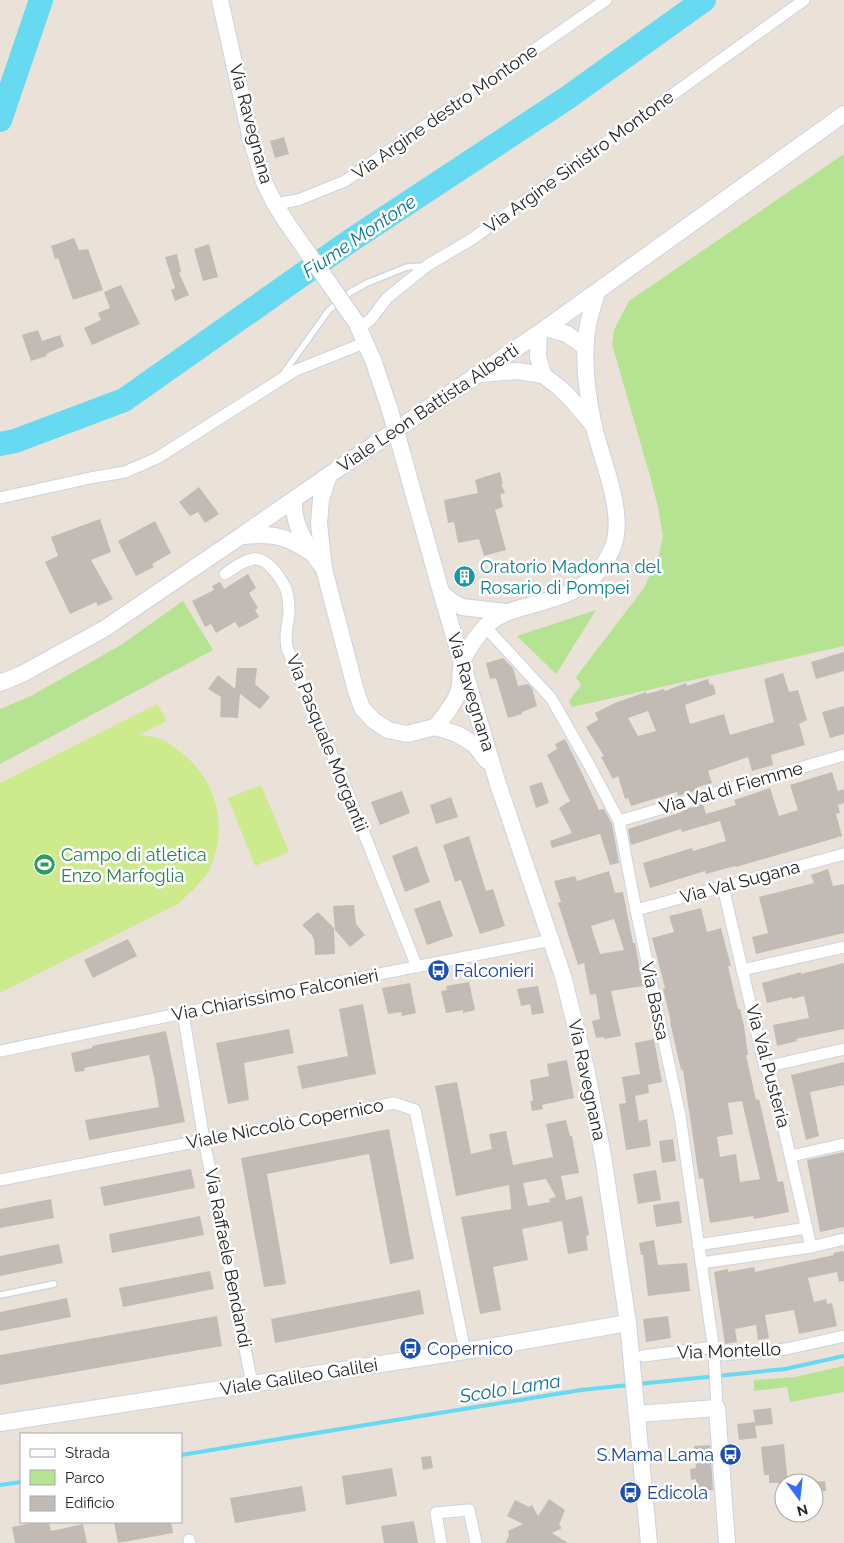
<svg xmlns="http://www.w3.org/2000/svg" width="844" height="1543" viewBox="0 0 844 1543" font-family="Raleway,sans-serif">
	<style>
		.green { fill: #b6e392 }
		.pitch { fill: #cdeb8d }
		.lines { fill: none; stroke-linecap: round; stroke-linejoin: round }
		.stream { stroke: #67d9f0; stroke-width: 4 }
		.river { stroke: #67d9f0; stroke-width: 24 }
		.building { fill: #c2bbb5; fill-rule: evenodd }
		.lane-casing { stroke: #cdd3e1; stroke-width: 8 }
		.street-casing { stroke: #cdd3e1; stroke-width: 13 }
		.secondary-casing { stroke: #cdd3e1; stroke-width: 18 }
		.lane { stroke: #fff; stroke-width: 5.5 }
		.street { stroke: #fff; stroke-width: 11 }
		.secondary { stroke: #fff; stroke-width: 16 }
		.secondary-bridge-casing { stroke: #cdd3e1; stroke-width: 18; stroke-linecap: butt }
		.secondary-bridge { stroke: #fff; stroke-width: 16 }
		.labels { text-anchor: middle; stroke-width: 5; stroke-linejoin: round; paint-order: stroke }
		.street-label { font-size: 18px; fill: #272727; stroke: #fff }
		.culture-label { font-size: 18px; fill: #0d838f; stroke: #fff; text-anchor: start }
		.leisure-label { font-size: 18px; fill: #27864d; stroke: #fff; text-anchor: start }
		.transit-label { font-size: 18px; fill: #164399; stroke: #fff; text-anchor: start }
		.water-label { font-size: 19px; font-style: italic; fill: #0a7598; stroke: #fff }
	</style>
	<rect width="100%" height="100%" fill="#eae1d8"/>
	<g class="green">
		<polygon points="844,154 844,646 572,707 569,701 581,685 576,677 644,588 659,554 663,536 658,507 650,476 612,344 614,330 629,301"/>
		<polygon points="183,601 213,650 0,764 0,709 31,696 121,645"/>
		<polygon points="596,610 556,674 517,636"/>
		<polygon points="844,1366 844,1392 790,1402 787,1387 754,1391 754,1380 795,1377"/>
	</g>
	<g class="pitch">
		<path d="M157 704 167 721 139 735C145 736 152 736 158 738 165 740 172 745 178 750 216 777 230 827 209 870 202 883 188 894 178 904L0 993V783Z"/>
		<polygon points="261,785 289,852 255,866 228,798"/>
	</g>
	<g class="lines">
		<g class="stream">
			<polyline points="638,1384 785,1369 844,1356"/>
			<polyline points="181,1455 581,1390 629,1385"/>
			<polyline points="0,1485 21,1482"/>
		</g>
		<g class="river">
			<polyline points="0,120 41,0"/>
			<polyline points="0,444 15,441 124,400 350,241 567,98 704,0"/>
		</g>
	</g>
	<g class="building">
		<polygon points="284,137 289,154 275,158 270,141"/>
		<polygon points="74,238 79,250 88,249 103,290 73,300 58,258 55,259 51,246"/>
		<polygon points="209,244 218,277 203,281 194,249"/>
		<polygon points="177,254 181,272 179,273 189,295 175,301 171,290 175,288 165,257"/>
		<polygon points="121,285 140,324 92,345 84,328 101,320 98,313 110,308 104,292"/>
		<polygon points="38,330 42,341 60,335 64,346 46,354 47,356 31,361 22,335"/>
		<polygon points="500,472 503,484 501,484 505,493 500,494 503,507 495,510 506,550 484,556 479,539 458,543 454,522 448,523 444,500 478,493 475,480"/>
		<polygon points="199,487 219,514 205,523 198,512 190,516 179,502"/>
		<polygon points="100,519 111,552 91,560 113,599 98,606 96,602 70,614 45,562 58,556 51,537"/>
		<polygon points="155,521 171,553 152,564 154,567 136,576 118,541"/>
		<polygon points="465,570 475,570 471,578 461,586 455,578"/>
		<polygon points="248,574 256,588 249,593 258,608 255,610 259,617 239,628 235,622 216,633 211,624 205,627 192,601 214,590 212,586 220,582 224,589"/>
		<polygon points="844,652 844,671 816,679 811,662"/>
		<polygon points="503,658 513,668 518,686 528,684 532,688 537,706 522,712 522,714 508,718 496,678 490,679 486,663"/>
		<polygon points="237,668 257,668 255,684 270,697 260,709 240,694 238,718 220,717 221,697 208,689 218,675 235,689"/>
		<path d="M783 673 789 692 798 690 807 720 799 724 805 745 771 755 773 765 752 771 748 757 708 771 712 783 698 787V790L678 796 677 792 631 806 628 798 625 799 618 776 613 779 601 757 604 756 586 727 598 720 595 713 615 703 646 692 647 694 664 689 665 691 686 683 687 686 708 679 710 685 713 684 716 694 685 705 690 724 724 714 730 735 774 722 764 679ZM648 711 656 731 638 736 628 718Z"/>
		<polygon points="844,706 844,734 830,738 822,712"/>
		<polygon points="565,739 580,769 599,810 604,809 612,824 619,863 610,865 600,834 552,848 550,841 572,833 559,808 570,801 547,755 557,749 555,744"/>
		<polygon points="832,772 838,791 844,789 844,803 838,805 840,813 836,814 842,836 736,867 735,866 706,874 705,871 650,888 643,863 692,848 693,851 726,841 720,821 682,832 681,829 631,845 628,829 676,814 683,811 683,810 703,804 706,814 736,805 734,800 770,788 779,816 798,810 790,785"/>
		<polygon points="542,782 549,803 536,808 529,786"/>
		<polygon points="402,791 410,813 380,825 371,802"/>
		<polygon points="451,797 458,817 436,824 430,805"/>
		<polygon points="469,836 486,891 493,889 505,926 480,934 461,880 455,882 443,845"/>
		<polygon points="417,846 430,882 405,892 392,856"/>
		<polygon points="828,869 833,886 844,884 844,933 756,954 752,937 768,933 759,897 814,883 811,875"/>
		<path d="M609 871 615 893 623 892 633 943H635L643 986 611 991 621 1036 604 1039V1037L596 1038 592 1021 600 1019 596 994 590 995 584 963 578 965 558 903 561 902 554 881 575 876 577 881ZM614 919 624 950 600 954 591 926Z"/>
		<polygon points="440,900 453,936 427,945 414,909"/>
		<polygon points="354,905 356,924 365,935 350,947 335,930 333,906"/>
		<path d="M701 908 707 932 721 928 731 966H728L738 1009H740L744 1026 748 1055H746L756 1100 759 1099 778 1182 783 1181 789 1212 754 1219 753 1216 710 1223 703 1178 699 1179 683 1070H681L670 1022H671L663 989 665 988 652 938 674 932 669 916ZM742 1101 760 1179 740 1182 736 1154 720 1157 717 1137 733 1134 728 1103Z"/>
		<polygon points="318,912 334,928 335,954 315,955 314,940 312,935 302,925"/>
		<polygon points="128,939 137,956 93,978 84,960"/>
		<polygon points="844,963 844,1029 796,1039 797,1041 777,1046 773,1025 809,1018 804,996 793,999 792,997 767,1003 762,983 801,972 801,974"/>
		<polygon points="469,982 475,1010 463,1013 463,1010 446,1013 441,991 447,990 446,986"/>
		<polygon points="410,983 416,1013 402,1016 401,1012 388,1014 382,988"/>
		<polygon points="538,986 544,1013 532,1015 530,1004 521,1006 517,989"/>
		<polygon points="363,1004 376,1074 302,1089 297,1066 348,1056 339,1009"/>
		<polygon points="289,1029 294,1053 244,1063 249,1100 228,1104 216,1043"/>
		<polygon points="166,1031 185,1122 89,1140 85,1120 159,1107 154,1077 149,1055 84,1068 85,1071 75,1072 71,1053 92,1048 92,1046"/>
		<polygon points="654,1039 662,1082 648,1085 649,1093 635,1096 639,1121 647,1119 651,1146 626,1150 619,1104 626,1103 622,1077 640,1074 635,1043"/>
		<polygon points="567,1060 574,1098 542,1105 543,1109 532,1111 530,1101 533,1101 530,1080 549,1076 547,1064"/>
		<polygon points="844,1062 844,1085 810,1092 819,1136 806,1140 791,1075"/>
		<path d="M457 1082 471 1154 492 1149 489 1134 506 1131 513 1165 553 1157 546 1124 566 1120 570 1136H572L579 1173 561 1176 566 1200 582 1196 589 1235 586 1236 588 1250 568 1254 562 1221 522 1229 528 1260 493 1267 501 1310 480 1314 461 1217 511 1209V1205L509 1185 456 1196 435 1086ZM546 1179 556 1197 549 1199 550 1202 528 1206 523 1183Z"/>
		<polygon points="389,1129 414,1259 390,1264 369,1154 267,1174 286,1284 264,1287 241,1158"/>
		<polygon points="673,1139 676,1161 662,1163 659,1141"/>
		<polygon points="844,1152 844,1227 820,1232 807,1160"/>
		<polygon points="191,1169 195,1188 104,1206 100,1187"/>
		<polygon points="656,1170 661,1200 638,1204 633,1174"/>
		<polygon points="51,1199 54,1218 0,1228 0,1209"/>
		<polygon points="679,1201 682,1223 656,1227 653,1205"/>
		<polygon points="200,1216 204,1235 112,1253 109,1234"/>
		<polygon points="654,1240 658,1265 687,1263 690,1291 648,1296 643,1255 641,1255 639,1243"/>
		<polygon points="59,1244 63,1263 0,1276 0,1256"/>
		<polygon points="844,1251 844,1281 839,1282 837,1272 808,1278 814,1302 826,1299 827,1304 832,1303 837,1326 799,1334 794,1310 765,1315 769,1338 758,1340 756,1325 735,1329 737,1342 725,1344 714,1272 728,1269 728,1272 754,1267 755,1272 834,1255 833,1253"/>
		<polygon points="210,1271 214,1289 123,1307 119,1288"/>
		<polygon points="420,1290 424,1314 275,1343 271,1319"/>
		<polygon points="67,1298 71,1317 0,1331 0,1312"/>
		<polygon points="217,1316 222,1346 0,1385 0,1355"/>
		<polygon points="668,1316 671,1338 646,1342 643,1319"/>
		<polygon points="771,1408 773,1424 755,1426 757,1438 739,1440 737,1424 755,1422 753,1410"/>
		<polygon points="784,1444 788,1483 769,1483 769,1475 764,1475 761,1447"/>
		<polygon points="710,1445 713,1490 697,1491 696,1479 691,1480 690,1469 696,1468 694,1446"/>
		<polygon points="431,1456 433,1468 423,1470 421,1457"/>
		<polygon points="392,1468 397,1496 346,1505 342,1476"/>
		<polygon points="825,1481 826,1491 814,1492 814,1482"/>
		<polygon points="302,1486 306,1511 235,1523 230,1498"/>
		<polygon points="549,1499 565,1510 559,1525 562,1528 552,1533 568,1543 505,1543 509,1536 508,1531 523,1524 507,1516 515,1500 529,1507 532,1505 538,1516"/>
		<polygon points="414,1521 418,1543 384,1543 381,1526"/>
		<polygon points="37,1522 49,1522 51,1531 83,1524 87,1543 15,1543 12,1527"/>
		<polygon points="114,1522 171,1522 173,1533 118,1543"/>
	</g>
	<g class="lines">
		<defs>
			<g id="lane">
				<polyline points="283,374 329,310 349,293 367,283 407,267 425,266"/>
				<polyline points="0,1295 54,1284"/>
			</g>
			<g id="street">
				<polyline points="275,204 298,200 345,181 606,0"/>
				<polyline points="359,329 371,319 387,298 428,265 472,239 804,0"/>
				<polyline points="0,498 90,478 125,472 157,458 294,371 359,345 365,341"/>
				<path d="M225 574C234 568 242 561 253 559 267 557 280 577 286 589 288 595 289 606 289 613 288 627 284 632 287 648L346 788 417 967"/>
				<polyline points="491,633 551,698 587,761 619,821 636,910 680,1116 714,1351 717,1408"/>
				<polyline points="619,821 844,755"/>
				<polyline points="723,887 765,1067 773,1081 811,1247"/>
				<polyline points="636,910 844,854"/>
				<polyline points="742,970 844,947"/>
				<polyline points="183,1013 204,1140 252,1384"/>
				<polyline points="0,1051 183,1013 551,940"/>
				<polyline points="765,1067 844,1049"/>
				<polyline points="791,1156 844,1144"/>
				<polyline points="0,1180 394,1103 415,1110 465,1351"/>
				<polyline points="698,1245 807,1228"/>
				<polyline points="701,1263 811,1247 844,1239"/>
				<polyline points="643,1356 707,1348 723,1355 786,1349 844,1336"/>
				<polyline points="189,1540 190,1543"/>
				<polyline points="441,1543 436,1513 469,1510 476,1543"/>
			</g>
			<g id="secondary">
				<polyline points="220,0 250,135 257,159 264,182 275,204 287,223"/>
				<polyline points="356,322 373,360 389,407"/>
				<polyline points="546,328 567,334 585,347"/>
				<polyline points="539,333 538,356 543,375"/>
				<polyline points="481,374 517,371 543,375 560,388 571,399 594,426"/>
				<polyline points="403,456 441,592 497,781 563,976 586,1068 603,1156 628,1323 649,1543"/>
				<polyline points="329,475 321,499 319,523 324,569 356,691 362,708 373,720 388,730 407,734 435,727 457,734 474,744 487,761"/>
				<path d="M294 500C292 526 309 549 324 569"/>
				<path d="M243 536C274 533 286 536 312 553"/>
				<polyline points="441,592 451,601 462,607 506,612"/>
				<polyline points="0,683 22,674 104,629 241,536 329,475 539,333 844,114"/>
				<path d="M435 727C444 716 453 706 458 693 462 683 459 672 462 663 465 652 479 633 487 625 499 614 513 610 528 606 566 595 594 589 612 549 627 515 602 462 594 427 587 395 582 358 588 325 590 314 594 303 597 292"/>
				<polyline points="637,1414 717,1408 727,1543"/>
				<polyline points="0,1423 465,1351 628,1323"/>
			</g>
		</defs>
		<use href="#lane" class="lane-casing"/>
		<use href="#street" class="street-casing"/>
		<use href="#secondary" class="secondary-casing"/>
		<use href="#lane" class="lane"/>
		<use href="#street" class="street"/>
		<use href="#secondary" class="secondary"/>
		<defs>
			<g id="secondary-bridge">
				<polyline points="287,223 356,322"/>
				<polyline points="389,407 403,456"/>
			</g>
		</defs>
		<use href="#secondary-bridge" class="secondary-bridge-casing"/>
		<use href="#secondary-bridge" class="secondary-bridge"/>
	</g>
	<defs>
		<symbol id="building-disc" viewBox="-11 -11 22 22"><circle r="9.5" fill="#0f9aa8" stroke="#fff"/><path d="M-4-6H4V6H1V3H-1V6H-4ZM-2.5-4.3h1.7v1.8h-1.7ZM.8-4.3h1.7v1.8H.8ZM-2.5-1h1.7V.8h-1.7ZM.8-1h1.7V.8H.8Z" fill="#fff"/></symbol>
		<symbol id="stadium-disc" viewBox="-11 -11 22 22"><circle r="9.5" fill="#2e9e5b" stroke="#fff"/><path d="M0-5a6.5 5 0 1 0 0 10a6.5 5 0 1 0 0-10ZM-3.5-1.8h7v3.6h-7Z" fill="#fff"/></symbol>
		<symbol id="bus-disc" viewBox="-11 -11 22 22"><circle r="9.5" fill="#1a4fb4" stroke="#fff"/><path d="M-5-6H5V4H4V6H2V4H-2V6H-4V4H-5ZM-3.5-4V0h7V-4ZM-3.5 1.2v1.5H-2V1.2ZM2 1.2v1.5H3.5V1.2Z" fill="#fff"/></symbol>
	</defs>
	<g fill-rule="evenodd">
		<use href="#building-disc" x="452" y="564" width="25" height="25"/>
		<use href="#stadium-disc" x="32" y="852" width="25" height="25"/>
		<use href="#bus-disc" x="426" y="958" width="25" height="25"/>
		<use href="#bus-disc" x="398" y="1336" width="25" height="25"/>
		<use href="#bus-disc" x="718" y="1442" width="25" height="25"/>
		<use href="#bus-disc" x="618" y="1480" width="25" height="25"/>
	</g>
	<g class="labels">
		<g class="street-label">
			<text transform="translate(445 112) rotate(-35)" y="6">Via Argine destro Montone</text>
			<text transform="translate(251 124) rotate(75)" y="6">Via Ravegnana</text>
			<text transform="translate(579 162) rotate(-36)" y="6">Via Argine Sinistro Montone</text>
			<text transform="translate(428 408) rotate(-34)" y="6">Viale Leon Battista Alberti</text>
			<text transform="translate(471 692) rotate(73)" y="6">Via Ravegnana</text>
			<text transform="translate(327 743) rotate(68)" y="6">Via Pasquale Morgantii</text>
			<text transform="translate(731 788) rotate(-16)" y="6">Via Val di Fiemme</text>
			<text transform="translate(740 882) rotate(-15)" y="6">Via Val Sugana</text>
			<text transform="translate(275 995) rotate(-11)" y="6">Via Chiarissimo Falconieri</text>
			<text transform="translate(655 1001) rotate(78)" y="6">Via Bassa</text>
			<text transform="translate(768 1066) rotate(75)" y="6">Via Val Pusteria</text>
			<text transform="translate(587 1080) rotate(78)" y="6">Via Ravegnana</text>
			<text transform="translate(285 1124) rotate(-11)" y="6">Viale Niccolò Copernico</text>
			<text transform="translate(228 1258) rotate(79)" y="6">Via Raffaele Bendandi</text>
			<text transform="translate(729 1351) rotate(-2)" y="6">Via Montello</text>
			<text transform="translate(299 1377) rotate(-9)" y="6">Viale Galileo Galilei</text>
		</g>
		<g class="culture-label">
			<text x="480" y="573">Oratorio Madonna del<tspan x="480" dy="21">Rosario di Pompei</tspan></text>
		</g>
		<g class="leisure-label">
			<text x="61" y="861">Campo di atletica<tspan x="61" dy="21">Enzo Marfoglia</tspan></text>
		</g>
		<g class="transit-label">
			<text x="454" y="977">Falconieri</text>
			<text x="427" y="1355">Copernico</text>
			<text x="714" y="1461" text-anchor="end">S.Mama Lama</text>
			<text x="647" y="1499">Edicola</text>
		</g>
		<g class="water-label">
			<text transform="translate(359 236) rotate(-34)" y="7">Fiume Montone</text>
			<text transform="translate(510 1388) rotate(-9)" y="7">Scolo Lama</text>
		</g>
	</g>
	<rect x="20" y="1433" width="162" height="90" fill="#ffffff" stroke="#a9a9a9"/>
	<rect x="30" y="1449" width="25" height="8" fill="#ffffff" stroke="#a9a9a9"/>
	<text x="65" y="1458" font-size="15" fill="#272727">Strada</text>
	<rect x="30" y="1470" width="25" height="15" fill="#b6e392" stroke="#a9a9a9"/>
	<text x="65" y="1483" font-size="15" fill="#272727">Parco</text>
	<rect x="30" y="1496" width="25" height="15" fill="#c2bbb5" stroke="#a9a9a9"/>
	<text x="65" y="1508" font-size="15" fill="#272727">Edificio</text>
	<g transform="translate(799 1498) rotate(165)"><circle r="24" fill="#ffffff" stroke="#a9a9a9"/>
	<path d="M0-4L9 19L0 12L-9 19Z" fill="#326cfd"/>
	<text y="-8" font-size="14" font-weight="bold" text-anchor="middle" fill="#272727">N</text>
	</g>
</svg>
